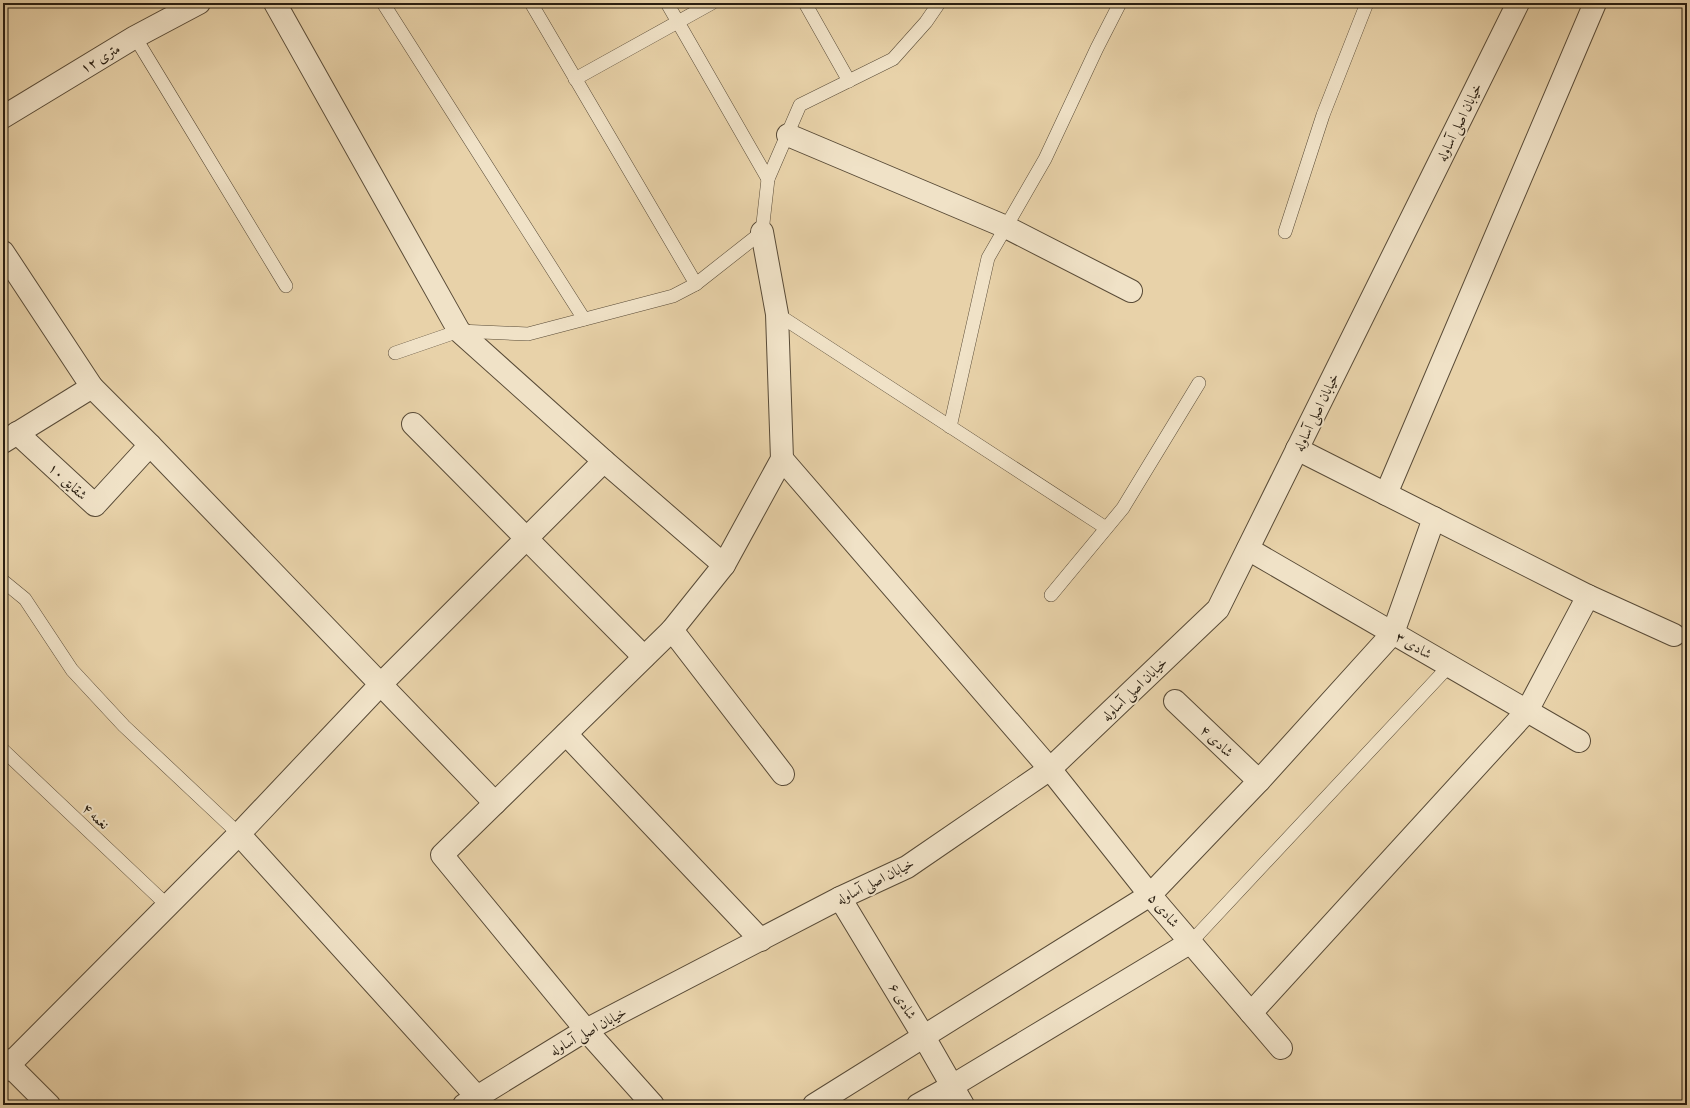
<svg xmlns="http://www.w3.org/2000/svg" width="1690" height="1108" viewBox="0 0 1690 1108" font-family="'Libre Bodoni',Amiri,serif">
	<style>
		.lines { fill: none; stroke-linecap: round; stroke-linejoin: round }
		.service-casing { stroke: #594b37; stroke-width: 14 }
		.minor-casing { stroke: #594b37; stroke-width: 24 }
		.service { stroke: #f0e2c7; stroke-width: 13 }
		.minor { stroke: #f0e2c7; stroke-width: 22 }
		.labels { text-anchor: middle; stroke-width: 4; stroke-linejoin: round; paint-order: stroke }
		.street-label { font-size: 14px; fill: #291e11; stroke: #f0e2c7 }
	</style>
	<rect width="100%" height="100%" fill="#e8d2a9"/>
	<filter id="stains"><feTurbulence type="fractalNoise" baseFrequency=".005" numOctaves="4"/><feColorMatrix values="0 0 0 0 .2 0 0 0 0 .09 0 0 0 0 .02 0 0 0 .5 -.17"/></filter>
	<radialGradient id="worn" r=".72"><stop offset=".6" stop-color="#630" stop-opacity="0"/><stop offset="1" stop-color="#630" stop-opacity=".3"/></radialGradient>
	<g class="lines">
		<defs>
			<g id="service">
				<polyline points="383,3 584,319"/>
				<polyline points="531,3 696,284"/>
				<polyline points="667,3 768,179"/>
				<polyline points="805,3 849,81"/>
				<polyline points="135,37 286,286"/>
				<polyline points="575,79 712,3"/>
				<polyline points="1285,232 1323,115 1367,3"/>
				<polyline points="777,314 1106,528"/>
				<polyline points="395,353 459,331 528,334 673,296 696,284 762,232 768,179 800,105 893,59 926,22 939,3"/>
				<polyline points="950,427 988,258 1045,159 1097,48 1120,3"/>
				<polyline points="3,581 25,599 72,670 124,726 239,834"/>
				<polyline points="1051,595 1123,508 1199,383"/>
				<polyline points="3,750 168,906"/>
				<polyline points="1191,942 1449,666"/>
			</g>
			<g id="minor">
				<polyline points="275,3 459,331 604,461 724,565"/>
				<polyline points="3,117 135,37 199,3"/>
				<polyline points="788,135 1006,227 1131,291"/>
				<polyline points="3,252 92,387 150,445 495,803"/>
				<polyline points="413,424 644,657"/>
				<polyline points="17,433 95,505 150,445"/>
				<polyline points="3,442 92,387"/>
				<polyline points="1297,449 1588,596 1674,635"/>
				<polyline points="782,459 1050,769 1150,895 1281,1048"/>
				<polyline points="1386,494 1595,3"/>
				<polyline points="1248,549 1579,741"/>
				<polyline points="672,630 783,774"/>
				<polyline points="1175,701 1259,781"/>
				<polyline points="566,734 761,940"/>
				<polyline points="239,834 477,1097 480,1105"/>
				<polyline points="840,898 924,1037 963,1105"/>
				<polyline points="1251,1013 1527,711 1588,596"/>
				<polyline points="3,1059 49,1105"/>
				<polyline points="3,1071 239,834 380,685 604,461"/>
				<polyline points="464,1105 586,1030 840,898 907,867 1050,769 1218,609 1518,3"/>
				<polyline points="653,1105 586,1030 442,855 672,630 724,565 782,459 777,314 762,232"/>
				<polyline points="814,1105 1150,895 1259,781 1393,633 1434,518"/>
				<polyline points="918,1105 952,1086 1191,942"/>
			</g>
		</defs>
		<use href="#service" class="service-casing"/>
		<use href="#minor" class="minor-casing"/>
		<use href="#service" class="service"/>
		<use href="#minor" class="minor"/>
	</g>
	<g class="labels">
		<g class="street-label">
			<text transform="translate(100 58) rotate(-31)" y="5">۱۲ متری</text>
			<text transform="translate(1459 122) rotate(-64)" y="5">خیابان اصلی آساوله</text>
			<text transform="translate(1316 412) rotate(-64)" y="5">خیابان اصلی آساوله</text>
			<text transform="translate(68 481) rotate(43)" y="5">شقایق ۱۰</text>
			<text transform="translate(1414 645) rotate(30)" y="5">شادی ۳</text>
			<text transform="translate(1134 689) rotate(-44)" y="5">خیابان اصلی آساوله</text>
			<text transform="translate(1217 741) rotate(43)" y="5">شادی ۴</text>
			<text transform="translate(96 816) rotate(43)" y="5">نغمه ۴</text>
			<text transform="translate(875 881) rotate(-27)" y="5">خیابان اصلی آساوله</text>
			<text transform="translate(1164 910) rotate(50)" y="5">شادی ۵</text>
			<text transform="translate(903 1001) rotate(59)" y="5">شادی ۶</text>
			<text transform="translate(588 1031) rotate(-29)" y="5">خیابان اصلی آساوله</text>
		</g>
	</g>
	<rect width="1690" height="1108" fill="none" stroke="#e8d2a9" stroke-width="16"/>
	<rect x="4" y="4" width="1682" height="1100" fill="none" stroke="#291e11" stroke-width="2"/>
	<rect x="8" y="8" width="1674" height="1092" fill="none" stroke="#291e11"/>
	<rect width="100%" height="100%" filter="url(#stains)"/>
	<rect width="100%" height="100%" fill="url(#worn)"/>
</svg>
